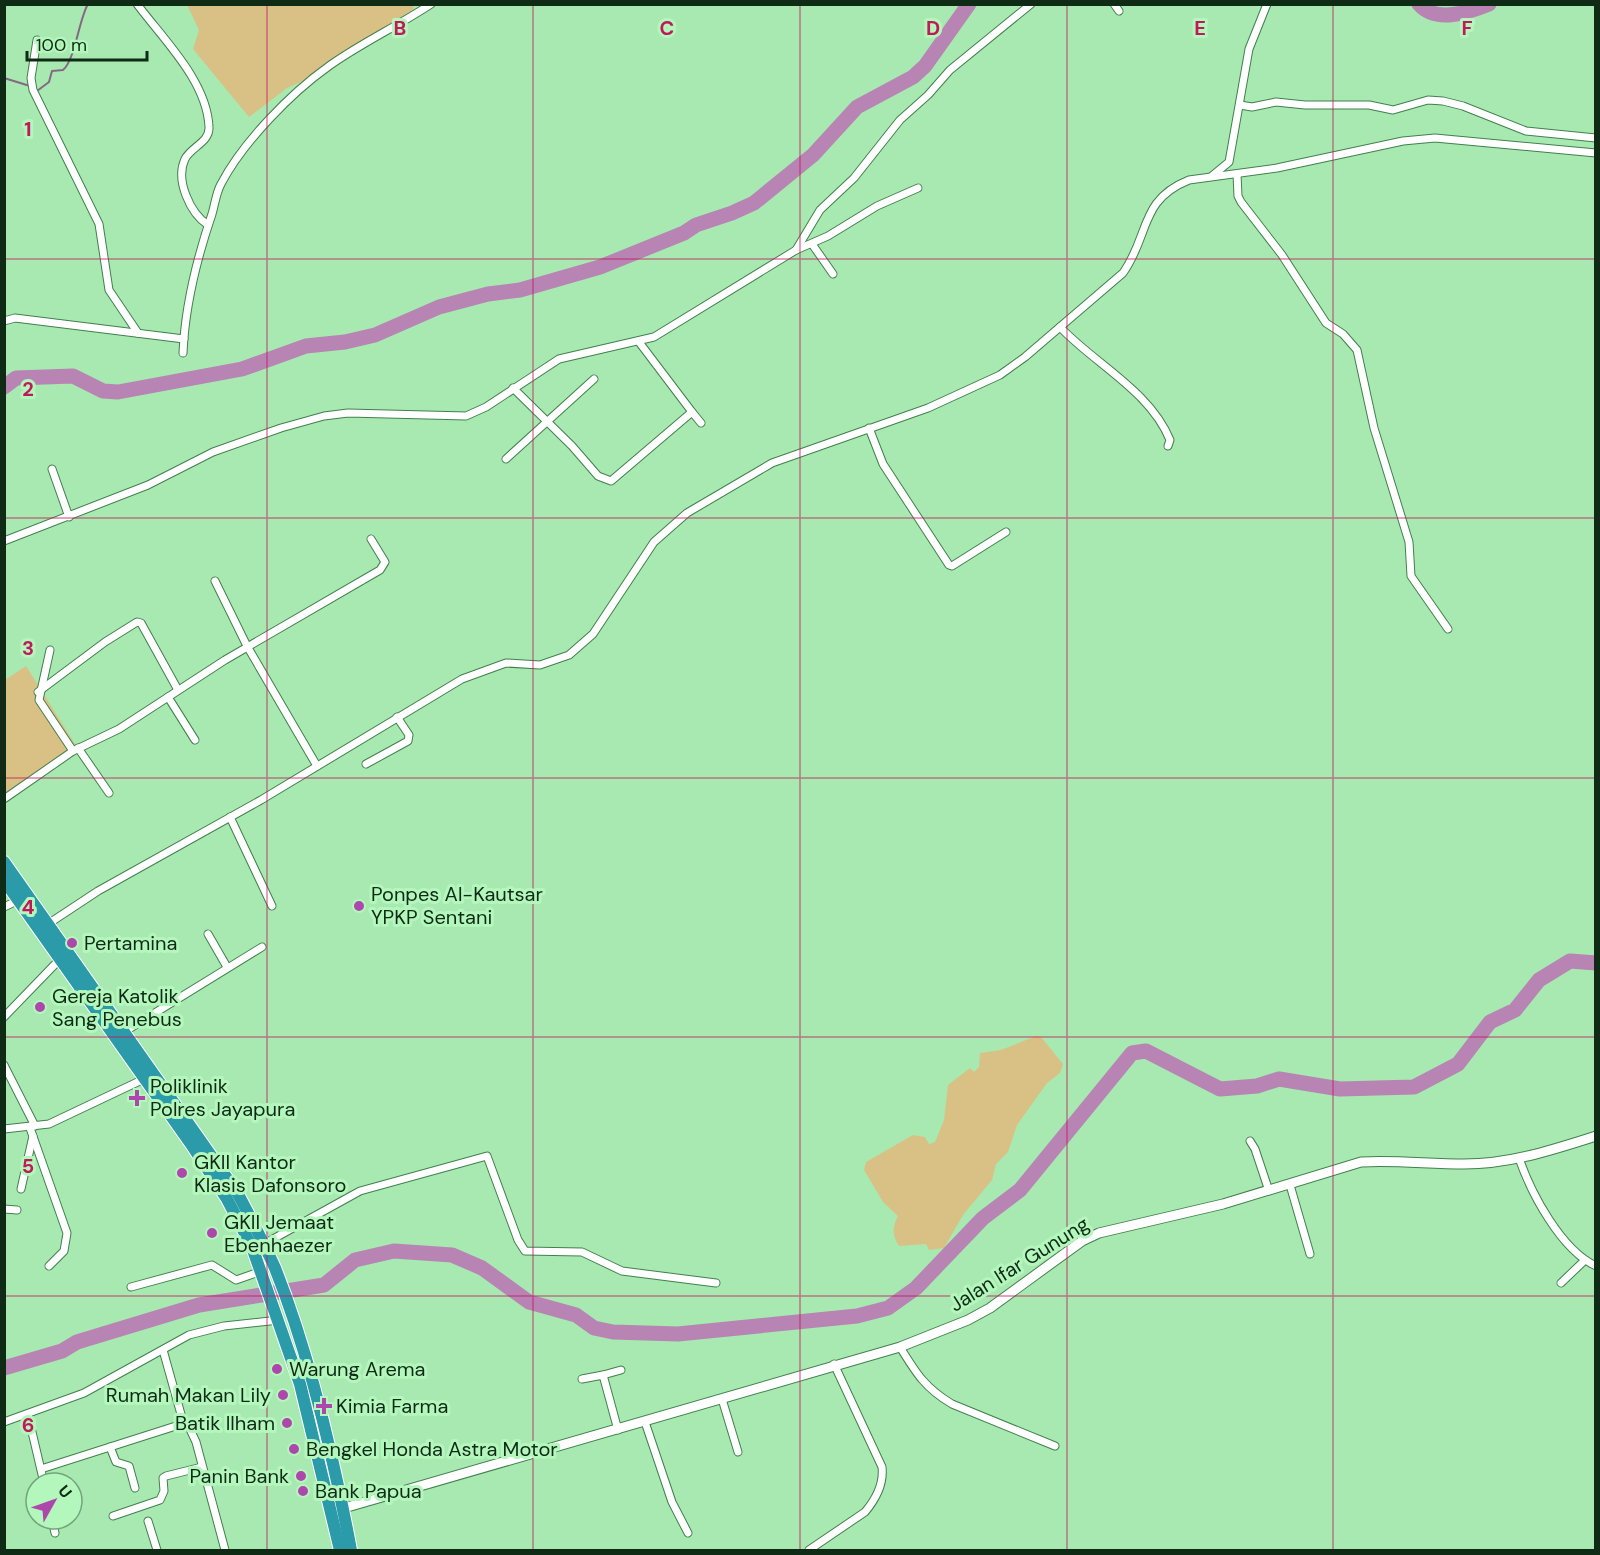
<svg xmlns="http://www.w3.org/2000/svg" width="1600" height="1555" viewBox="0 0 1600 1555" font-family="'DM Sans',sans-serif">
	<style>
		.green { fill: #d9c185 }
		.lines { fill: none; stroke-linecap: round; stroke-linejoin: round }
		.stream { stroke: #856984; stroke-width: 2 }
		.river { stroke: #b784b4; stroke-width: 15 }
		.street-casing { stroke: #41804d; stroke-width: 9 }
		.secondary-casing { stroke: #41804d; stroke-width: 11 }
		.highway-casing { stroke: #fff; stroke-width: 14 }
		.street { stroke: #fff; stroke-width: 7 }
		.secondary { stroke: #fff; stroke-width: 9 }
		.highway { stroke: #2b9aa9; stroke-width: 12 }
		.grid { fill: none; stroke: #c2185b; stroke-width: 1.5; stroke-opacity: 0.55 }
		.poi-dot { fill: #ad47ab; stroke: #b4f7bd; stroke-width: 2 }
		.labels { text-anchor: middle; stroke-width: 6; stroke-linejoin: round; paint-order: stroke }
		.poi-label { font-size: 20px; fill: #0f2a15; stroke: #b4f7bd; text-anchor: start }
		.street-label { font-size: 20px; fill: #0f2a15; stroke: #b4f7bd }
		.grid-label { font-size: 20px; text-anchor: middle; font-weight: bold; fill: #c2185b; stroke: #b4f7bd; stroke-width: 6; stroke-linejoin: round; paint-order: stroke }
	</style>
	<rect width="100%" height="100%" fill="#a7e9b0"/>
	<g class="green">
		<polygon points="412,4 414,9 303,81 287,88 249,117 193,49 199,30 187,5"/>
		<polygon points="26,666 75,744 5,797 5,680"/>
		<path d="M1036 1036 1041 1037 1063 1064 1060 1073 1047 1083 1017 1125 1008 1152 996 1164 992 1180 963 1215 944 1248 929 1250 926 1244 899 1246C892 1235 892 1228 898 1216L883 1202 864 1170 866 1162 913 1135 925 1137 929 1144 935 1142 944 1120 948 1085 970 1068 974 1072 979 1067 980 1053 1001 1050Z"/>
	</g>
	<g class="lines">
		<g class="stream">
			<polyline points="4,78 30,86"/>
			<path d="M37 91 49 82 52 71 63 70C75 60 79 19 88 4"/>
		</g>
		<g class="river">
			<path d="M1419 4C1436 24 1469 12 1489 4"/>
			<polyline points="4,387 16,378 73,376 103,391 118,392 242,369 306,346 345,342 375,335 439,307 488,294 520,290 600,267 684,233 696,225 732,213 754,203 813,155 857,107 913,77 925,66 969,4"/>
			<polyline points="4,1368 62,1351 77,1342 199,1305 324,1285 355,1260 394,1251 452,1255 482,1268 529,1302 576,1315 594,1328 613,1332 678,1334 857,1316 888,1308 916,1288 983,1218 1020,1190 1132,1053 1146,1051 1220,1089 1257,1086 1279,1079 1340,1089 1414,1087 1458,1064 1490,1022 1515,1010 1539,980 1570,961 1596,963"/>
		</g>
		<defs>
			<g id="street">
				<path d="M137 4C163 39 207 81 209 127 210 142 191 147 185 159 175 180 190 213 208 225"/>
				<polyline points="1114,4 1119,11"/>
				<polyline points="37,40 31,78 33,90 99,224 109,290 138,333"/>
				<polyline points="1240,105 1252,107 1276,102 1305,105 1369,105 1393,110 1428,100 1443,101 1463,106 1526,131 1596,138"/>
				<polyline points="1237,174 1238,196 1241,202 1282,255 1326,323 1343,334 1357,350 1374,428 1409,542 1411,576 1448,629"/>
				<polyline points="1212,176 1229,162 1249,49 1267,4"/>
				<polyline points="812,244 833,274"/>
				<polyline points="796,250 828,236 877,206 918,188"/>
				<polyline points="4,321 15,318 184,339"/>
				<path d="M1060 327C1095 364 1150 391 1170 440L1168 446"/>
				<path d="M183 353C185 306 197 258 212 214 215 204 216 193 221 184 243 142 291 93 329 66 361 43 398 26 431 4"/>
				<polyline points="513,388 572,446 598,476 611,481 692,412 639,342"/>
				<polyline points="692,412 701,423"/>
				<polyline points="869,428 883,464 949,565 952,566 1006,532"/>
				<polyline points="506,459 594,379"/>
				<polyline points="52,469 69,517"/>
				<polyline points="4,541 148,485 213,452 281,428 324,416 348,413 466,416 486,407 559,359 654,337 796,250 820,210 854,178 900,120 928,95 950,70 1031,4"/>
				<polyline points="215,581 247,646 317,766"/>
				<polyline points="50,650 39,700 73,751"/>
				<polyline points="38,692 105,642 137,622 141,623 178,690"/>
				<polyline points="168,697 195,740"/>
				<polyline points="78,748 109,793"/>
				<polyline points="366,764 408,741 409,735 397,717"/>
				<polyline points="4,799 73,751 119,729 225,660 380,570 385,562 371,539"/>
				<polyline points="230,817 272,906"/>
				<polyline points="4,907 21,899"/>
				<path d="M48 924 98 891 261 800 462 679 506 663 540 665 569 655 593 634 654 542 687 513 772 463 928 408 1000 375 1025 357 1123 273C1150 235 1139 200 1189 180L1277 168 1403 141 1435 138 1596 153"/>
				<polyline points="208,934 227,967"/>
				<polyline points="4,1017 62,957"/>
				<polyline points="124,1032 262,947"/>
				<polyline points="4,1065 35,1126"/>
				<polyline points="30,1128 67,1233 64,1251 49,1266"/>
				<polyline points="4,1129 49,1124 146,1078"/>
				<polyline points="1250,1141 1255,1149 1269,1191"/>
				<path d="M1519 1158C1531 1193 1561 1250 1596 1266"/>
				<polyline points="1290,1185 1310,1254"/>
				<polyline points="21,1189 33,1136"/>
				<polyline points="4,1209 17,1210"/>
				<polyline points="264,1244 360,1191 487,1156 518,1240 525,1251 582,1252 622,1271 716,1283"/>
				<polyline points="1561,1283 1584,1261"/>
				<polyline points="131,1287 212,1265 236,1280 262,1271"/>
				<path d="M900 1347C916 1373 925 1388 952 1404L1055 1446"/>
				<polyline points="163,1350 184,1425"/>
				<polyline points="603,1375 621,1370"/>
				<polyline points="582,1379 603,1375 618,1430"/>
				<polyline points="722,1399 738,1452"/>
				<polyline points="28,1415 44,1483"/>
				<polyline points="4,1422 84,1393 189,1335 224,1326 279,1320"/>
				<polyline points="645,1422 672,1502 688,1533"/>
				<polyline points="110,1447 116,1462 129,1466 135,1488"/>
				<polyline points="41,1469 179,1425 189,1427 196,1442 225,1550"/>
				<polyline points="113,1516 160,1500 164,1491 163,1478 166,1476 202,1467"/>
				<polyline points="52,1519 55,1533"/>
				<polyline points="148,1521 157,1550"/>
				<path d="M809 1550 865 1512C876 1499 884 1484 882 1467L834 1364"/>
			</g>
			<path id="secondary" d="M337 1510 900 1347 968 1320 990 1308 1082 1241 1099 1233 1223 1204 1361 1162C1395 1160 1429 1164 1464 1164 1510 1164 1552 1150 1596 1136"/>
			<g id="highway">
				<path d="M4 862 238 1194C251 1219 264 1243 275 1268 309 1353 334 1460 351 1550"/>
				<polyline points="4,880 191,1144 227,1199 252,1247 300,1384 340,1550"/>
			</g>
		</defs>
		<use href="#street" class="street-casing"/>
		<use href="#secondary" class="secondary-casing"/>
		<use href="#highway" class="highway-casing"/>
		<use href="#street" class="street"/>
		<use href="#secondary" class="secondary"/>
		<use href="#highway" class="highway"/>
	</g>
	<path class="grid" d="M267 4V1550M533 4V1550M800 4V1550M1067 4V1550M1333 4V1550M4 259H1596M4 518H1596M4 778H1596M4 1037H1596M4 1296H1596"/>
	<g class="poi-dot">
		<circle cx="359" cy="906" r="6"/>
		<circle cx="72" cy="943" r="6"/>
		<circle cx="40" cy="1007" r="6"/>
		<path d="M134 1089h6v6h6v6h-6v6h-6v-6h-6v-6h6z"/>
		<circle cx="182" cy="1173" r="6"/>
		<circle cx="212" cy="1233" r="6"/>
		<circle cx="277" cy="1369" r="6"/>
		<circle cx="283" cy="1395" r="6"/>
		<path d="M321 1397h6v6h6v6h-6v6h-6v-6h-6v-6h6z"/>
		<circle cx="287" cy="1423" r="6"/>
		<circle cx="294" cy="1449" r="6"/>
		<circle cx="301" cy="1476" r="6"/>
		<circle cx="303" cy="1491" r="6"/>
	</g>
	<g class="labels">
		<g class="poi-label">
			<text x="371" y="901">Ponpes Al-Kautsar<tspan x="371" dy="23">YPKP Sentani</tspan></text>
			<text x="84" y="950">Pertamina</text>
			<text x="52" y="1003">Gereja Katolik<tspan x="52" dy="23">Sang Penebus</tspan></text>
			<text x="150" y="1093">Poliklinik<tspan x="150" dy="23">Polres Jayapura</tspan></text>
			<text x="194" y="1169">GKII Kantor<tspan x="194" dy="23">Klasis Dafonsoro</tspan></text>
			<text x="224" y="1229">GKII Jemaat<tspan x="224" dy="23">Ebenhaezer</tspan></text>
			<text x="289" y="1376">Warung Arema</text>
			<text x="271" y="1402" text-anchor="end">Rumah Makan Lily</text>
			<text x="336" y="1413">Kimia Farma</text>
			<text x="275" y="1430" text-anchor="end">Batik Ilham</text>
			<text x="306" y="1456">Bengkel Honda Astra Motor</text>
			<text x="289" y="1483" text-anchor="end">Panin Bank</text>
			<text x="315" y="1498">Bank Papua</text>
		</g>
		<g class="street-label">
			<text transform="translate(1019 1264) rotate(-32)" y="7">Jalan Ifar Gunung</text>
		</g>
	</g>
	<g class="grid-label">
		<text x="400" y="35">B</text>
		<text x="667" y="35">C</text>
		<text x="933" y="35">D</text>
		<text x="1200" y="35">E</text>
		<text x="1467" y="35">F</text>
		<text x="28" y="136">1</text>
		<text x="28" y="396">2</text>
		<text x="28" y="655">3</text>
		<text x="28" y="914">4</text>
		<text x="28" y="1173">5</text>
		<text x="28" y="1432">6</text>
	</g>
	<rect width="1600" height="1555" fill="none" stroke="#0f2a15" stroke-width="12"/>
	<g transform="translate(54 1501) rotate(50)"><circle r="28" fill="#b4f7bd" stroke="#72a57a" stroke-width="1.5"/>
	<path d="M0-4.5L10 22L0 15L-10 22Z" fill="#ad47ab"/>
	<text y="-9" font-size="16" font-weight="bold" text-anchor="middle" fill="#0f2a15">U</text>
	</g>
	<path d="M27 51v9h120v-9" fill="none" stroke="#0f2a15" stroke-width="3"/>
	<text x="36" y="51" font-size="18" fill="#0f2a15" stroke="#b4f7bd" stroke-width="4.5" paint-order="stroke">100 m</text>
</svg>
